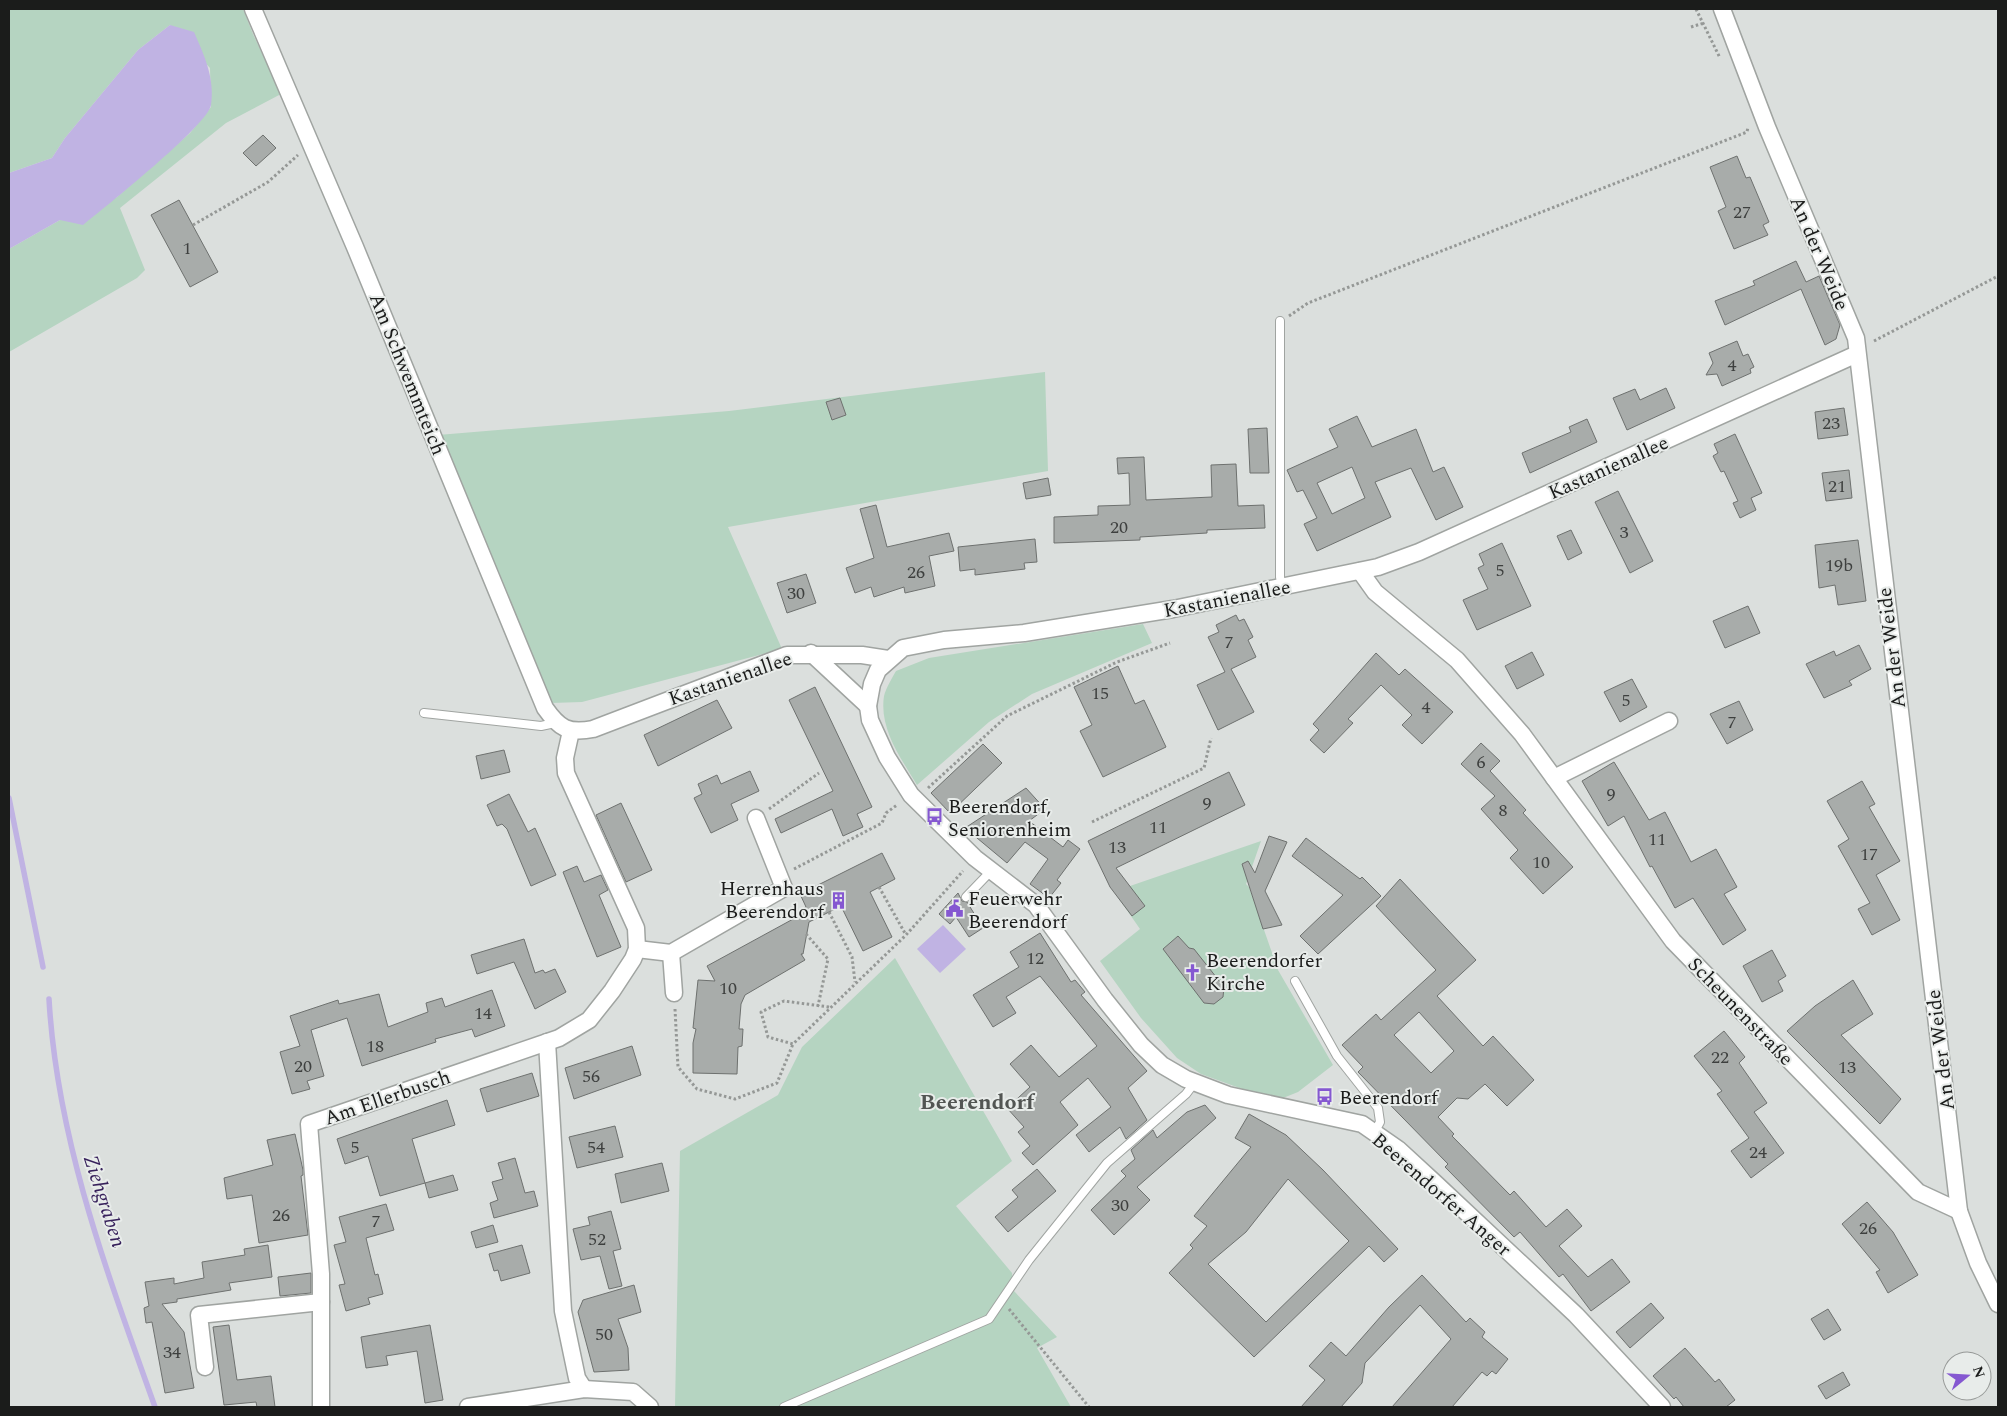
<svg xmlns="http://www.w3.org/2000/svg" width="2007" height="1416" viewBox="0 0 2007 1416" font-family="Spectral,serif">
	<style>
		.green { fill: #b5d4c1 }
		.water { fill: #c0b3e3 }
		.lines { fill: none; stroke-linecap: round; stroke-linejoin: round }
		.stream { stroke: #c0b3e3; stroke-width: 5.5 }
		.building { fill: #a8acaa; stroke: #6e716f; fill-rule: evenodd }
		.lane-casing { stroke: #a0a4a1; stroke-width: 10 }
		.street-casing { stroke: #a0a4a1; stroke-width: 19 }
		.path { stroke: #959896; stroke-width: 3; stroke-dasharray: 2.5 2.5; stroke-linecap: butt }
		.lane { stroke: #fff; stroke-width: 8 }
		.street { stroke: #fff; stroke-width: 16 }
		.labels { text-anchor: middle; stroke-width: 4; stroke-linejoin: round; paint-order: stroke }
		.number-label { font-size: 18px; fill: #3e403f }
		.street-label { font-size: 20px; fill: #1b1c1b; stroke: #e8ecea }
		.poi-label { font-size: 20px; fill: #1b1c1b; stroke: #e8ecea; text-anchor: start }
		.water-label { font-size: 21px; font-style: italic; fill: #37215b; stroke: #e8ecea }
		.quarter-label { font-size: 22px; font-weight: bold; fill: #525553; stroke: #e8ecea }
	</style>
	<rect width="100%" height="100%" fill="#dbdfdd"/>
	<g class="green">
		<polygon points="9,9 243,9 253,34 281,94 226,123 120,208 145,270 137,278 9,352 9,249 60,220 117,197 190,133 211,107 210,68 170,25 138,50 65,138 52,158 9,173"/>
		<polygon points="1045,372 1048,471 728,527 782,649 582,702 551,703 438,435 729,411"/>
		<path d="M1143 624 1152 643 1032 694 989 722 917 785C901 758 879 729 884 696 886 688 892 678 896 671L929 658Z"/>
		<polygon points="1261,841 1246,884 1249,887 1278,970 1333,1065 1298,1092 1283,1098 1256,1094 1201,1074 1177,1058 1141,1018 1100,961 1140,929 1117,896 1130,886"/>
		<polygon points="895,958 1012,1161 956,1206 1012,1273 1014,1291 1057,1337 1037,1348 1071,1407 675,1407 680,1151 778,1095 802,1047"/>
	</g>
	<g class="water">
		<path d="M170 25 194 32C204 55 215 78 211 105 208 125 104 208 83 225L60 220 9 249V173L52 158 65 138 138 50Z"/>
		<polygon points="943,925 966,949 940,973 917,949"/>
	</g>
	<g class="lines">
		<g class="stream">
			<polyline points="9,798 43,967"/>
			<path d="M49 999C57 1141 108 1275 155 1407"/>
		</g>
	</g>
	<g class="building">
		<polygon points="263,135 276,148 256,166 243,153"/>
		<polygon points="1737,156 1746,178 1750,177 1769,222 1763,225 1768,235 1734,249 1718,211 1726,207 1710,167"/>
		<polygon points="179,200 218,272 190,287 151,215"/>
		<polygon points="1796,261 1806,282 1819,276 1840,325 1836,339 1825,345 1801,289 1725,325 1715,301 1755,285 1753,281"/>
		<polygon points="1737,341 1743,356 1748,354 1754,367 1750,369 1751,373 1722,386 1717,374 1706,375 1713,363 1709,353"/>
		<polygon points="1666,388 1675,408 1627,430 1613,398 1635,389 1640,400"/>
		<polygon points="840,398 846,415 832,420 826,402"/>
		<polygon points="1844,408 1848,435 1818,439 1815,412"/>
		<path d="M1357 416 1372 447 1416 429 1433 472 1444 467 1463 507 1436 520 1411 468 1375 482 1391 517 1317 551 1304 524 1317 518 1303 490 1297 492 1287 470 1338 447 1329 429ZM1352 467 1365 498 1332 514 1317 483Z"/>
		<polygon points="1587,419 1597,442 1530,473 1522,453 1571,432 1569,427"/>
		<polygon points="1267,428 1269,473 1250,473 1248,429"/>
		<polygon points="1735,434 1762,493 1751,498 1756,510 1740,518 1733,503 1738,501 1724,471 1721,472 1713,456 1718,453 1714,444"/>
		<polygon points="1144,457 1146,500 1212,497 1211,465 1236,464 1238,506 1264,505 1265,528 1207,530 1207,533 1140,537 1140,540 1054,543 1054,517 1098,515 1098,506 1130,505 1129,473 1118,474 1117,458"/>
		<polygon points="1849,470 1852,498 1826,501 1822,473"/>
		<polygon points="1048,478 1051,495 1026,499 1023,483"/>
		<polygon points="1618,491 1653,561 1630,573 1595,502"/>
		<polygon points="876,505 887,547 949,533 954,551 929,556 935,586 905,593 904,587 874,597 871,587 855,593 846,568 874,558 860,509"/>
		<polygon points="1571,530 1582,553 1568,560 1557,536"/>
		<polygon points="1035,539 1037,562 1024,563 1025,569 975,575 975,569 960,571 958,547"/>
		<polygon points="1858,540 1866,601 1838,605 1835,585 1819,588 1815,545"/>
		<polygon points="1502,543 1531,606 1477,630 1463,600 1488,589 1478,568 1484,565 1479,554"/>
		<polygon points="806,574 816,603 787,613 777,583"/>
		<polygon points="1748,606 1760,633 1725,648 1713,621"/>
		<polygon points="1236,615 1239,621 1244,619 1253,637 1248,640 1256,657 1231,669 1254,712 1218,730 1197,685 1225,672 1208,637 1219,632 1216,625"/>
		<polygon points="1859,645 1871,669 1849,681 1852,685 1824,698 1806,664 1834,651 1836,656"/>
		<polygon points="1532,652 1544,675 1517,689 1505,666"/>
		<polygon points="1376,653 1399,675 1405,669 1453,712 1422,744 1402,725 1412,715 1381,685 1348,719 1353,723 1324,753 1310,740 1319,730 1313,724"/>
		<polygon points="1118,666 1135,704 1144,700 1166,747 1103,777 1080,731 1092,725 1074,687"/>
		<polygon points="1632,679 1647,707 1620,722 1604,692"/>
		<polygon points="815,687 872,807 857,814 863,827 843,836 832,809 781,833 775,819 833,791 789,700"/>
		<polygon points="717,700 732,728 658,766 644,735"/>
		<polygon points="1739,701 1753,730 1727,744 1710,714"/>
		<polygon points="1481,743 1500,761 1490,771 1526,810 1523,813 1573,867 1543,894 1510,858 1518,850 1481,809 1495,796 1461,764"/>
		<polygon points="983,744 1002,763 950,813 931,793"/>
		<polygon points="504,750 510,772 481,779 476,756"/>
		<polygon points="1614,762 1649,820 1665,812 1691,862 1716,849 1737,887 1724,894 1746,930 1723,945 1693,898 1675,908 1652,866 1650,867 1624,816 1608,826 1582,781"/>
		<polygon points="750,771 759,791 731,804 738,820 711,833 694,798 702,794 698,784 717,775 721,784"/>
		<polygon points="1229,772 1245,805 1116,868 1145,906 1132,916 1110,887 1088,841"/>
		<polygon points="1862,781 1875,804 1869,807 1900,861 1876,875 1900,920 1872,935 1858,909 1870,903 1838,846 1849,839 1827,801"/>
		<polygon points="1026,788 1045,809 1029,821 1063,847 1068,840 1080,849 1057,880 1061,883 1049,898 1030,884 1048,859 1025,842 1007,863 965,828"/>
		<polygon points="509,794 528,832 535,828 556,875 531,886 507,829 502,824 497,826 487,805"/>
		<polygon points="621,803 652,870 626,882 596,815"/>
		<polygon points="1269,836 1287,842 1265,891 1282,925 1263,929 1242,864 1248,861 1255,873"/>
		<polygon points="1306,838 1360,879 1362,877 1381,896 1318,954 1300,936 1343,895 1292,856"/>
		<polygon points="882,853 895,879 870,892 892,937 863,951 841,906 809,922 803,954 801,954 805,960 745,995 741,1004 739,1029 743,1029 742,1046 738,1047 737,1074 693,1073 693,1043 696,1029 693,1028 698,980 715,981 707,966 795,918 795,912 806,907 800,894"/>
		<polygon points="577,866 584,882 601,875 608,890 599,895 621,947 597,957 563,872"/>
		<path d="M1400 879 1476 960 1437 996 1483 1046 1493 1036 1534 1080 1507 1106 1485 1084 1468 1099 1457 1098 1438 1117 1454 1134 1452 1136 1510 1195 1514 1191 1546 1227 1567 1209 1582 1226 1559 1246 1588 1277 1612 1259 1630 1282 1591 1311 1563 1274 1559 1277 1520 1232 1514 1237 1445 1167 1448 1164 1358 1072 1363 1067 1342 1045 1376 1014 1381 1020 1436 970 1376 906ZM1419 1012 1454 1051 1431 1073 1394 1035Z"/>
		<polygon points="958,893 962,901 967,902 983,928 969,937 956,917 950,924 939,914"/>
		<polygon points="1040,933 1071,982 1075,980 1085,992 1081,995 1147,1071 1128,1088 1147,1120 1126,1139 1120,1127 1089,1152 1076,1135 1111,1107 1088,1078 1060,1102 1078,1125 1033,1165 1022,1153 1030,1146 1018,1132 1024,1127 1007,1108 1030,1087 1010,1064 1031,1045 1059,1077 1097,1046 1040,976 1006,997 1016,1013 993,1027 973,995 1019,967 1010,952"/>
		<polygon points="1178,936 1189,948 1194,949 1224,987 1223,997 1214,1004 1204,1003 1163,949"/>
		<polygon points="524,939 535,973 543,970 545,973 555,969 566,992 535,1009 514,962 477,974 471,955"/>
		<polygon points="1772,950 1786,976 1778,981 1783,991 1762,1002 1743,966"/>
		<polygon points="1853,980 1873,1014 1841,1035 1901,1099 1880,1124 1787,1031 1815,1006"/>
		<polygon points="492,990 505,1026 475,1037 472,1029 435,1039 436,1042 362,1066 347,1018 311,1030 324,1076 307,1081 310,1089 292,1094 280,1052 300,1046 290,1016 338,1000 339,1004 379,994 388,1027 428,1012 426,1003 442,998 445,1007"/>
		<polygon points="1724,1031 1745,1057 1739,1063 1767,1103 1754,1112 1784,1153 1751,1178 1731,1151 1749,1138 1717,1094 1722,1091 1694,1056"/>
		<polygon points="632,1046 641,1075 574,1099 565,1068"/>
		<polygon points="532,1073 539,1096 487,1112 480,1089"/>
		<polygon points="447,1100 455,1125 412,1139 425,1183 380,1196 368,1156 345,1164 337,1139"/>
		<polygon points="1205,1105 1216,1118 1137,1187 1150,1200 1114,1235 1091,1210 1126,1176 1121,1171 1135,1159 1131,1150 1153,1130 1157,1138 1187,1112"/>
		<path d="M1249 1114 1286 1135 1323 1170 1398 1249 1384 1262 1369 1246 1254 1357 1169 1273 1193 1248 1190 1245 1207 1226 1194 1216 1251 1147 1235 1138ZM1288 1179 1349 1241 1266 1322 1208 1264 1246 1232Z"/>
		<polygon points="615,1126 623,1157 577,1168 569,1137"/>
		<polygon points="295,1134 303,1170 303,1175 301,1176 308,1235 259,1243 252,1195 227,1199 224,1178 273,1165 267,1140"/>
		<polygon points="515,1158 525,1193 534,1191 538,1206 494,1218 490,1203 498,1200 492,1182 503,1179 498,1163"/>
		<polygon points="662,1163 669,1191 621,1203 615,1174"/>
		<polygon points="1037,1169 1056,1191 1008,1232 995,1217 1018,1197 1012,1190"/>
		<polygon points="453,1175 458,1190 429,1198 425,1183"/>
		<polygon points="1867,1202 1893,1232 1918,1275 1888,1293 1876,1272 1880,1270 1842,1224"/>
		<polygon points="386,1204 394,1230 366,1238 375,1275 378,1274 383,1294 368,1298 370,1304 346,1311 339,1285 345,1284 334,1245 346,1242 339,1217"/>
		<polygon points="611,1211 621,1249 613,1251 622,1286 609,1289 600,1256 581,1260 573,1229 590,1225 588,1217"/>
		<polygon points="493,1225 498,1242 476,1248 471,1232"/>
		<polygon points="268,1245 272,1277 229,1283 231,1290 177,1299 177,1302 162,1304 184,1332 194,1388 165,1393 152,1322 146,1323 144,1308 149,1306 145,1282 174,1278 174,1284 204,1278 202,1262 245,1255 244,1249"/>
		<polygon points="522,1245 530,1273 501,1281 498,1270 494,1271 489,1254"/>
		<polygon points="311,1273 311,1293 280,1296 278,1277"/>
		<polygon points="1422,1275 1466,1322 1470,1318 1485,1332 1482,1337 1508,1359 1496,1374 1492,1371 1487,1376 1482,1372 1452,1407 1392,1407 1451,1339 1420,1305 1365,1363 1362,1383 1341,1407 1301,1407 1325,1380 1309,1366 1331,1342 1346,1356 1389,1307"/>
		<polygon points="634,1285 641,1312 618,1319 628,1348 629,1370 594,1372 578,1312 583,1300"/>
		<polygon points="1651,1303 1664,1318 1630,1348 1616,1332"/>
		<polygon points="1828,1309 1841,1330 1824,1340 1811,1319"/>
		<polygon points="229,1325 237,1380 271,1376 275,1407 257,1407 256,1402 224,1405 213,1327"/>
		<polygon points="430,1325 443,1400 425,1403 417,1351 386,1356 388,1365 366,1368 361,1337"/>
		<polygon points="1685,1348 1715,1382 1719,1379 1735,1400 1726,1407 1684,1407 1676,1397 1674,1399 1653,1376"/>
		<polygon points="1843,1372 1850,1385 1826,1399 1818,1386"/>
	</g>
	<g class="lines">
		<defs>
			<g id="lane">
				<polyline points="1280,321 1280,577 1282,588"/>
				<polyline points="424,713 541,726 555,723"/>
				<polyline points="966,897 992,870"/>
				<polyline points="1295,981 1337,1056 1378,1108 1380,1122 1374,1133"/>
				<polyline points="784,1407 989,1319 1029,1260 1107,1163 1186,1094 1195,1082"/>
			</g>
			<g id="street">
				<path d="M253 9 355 247 545 708C559 728 568 734 593 729L787 655H862L888 659"/>
				<polyline points="1722,9 1767,127 1856,338 1959,1211 1978,1263 1998,1304"/>
				<polyline points="1360,571 1375,592 1457,660 1522,734 1673,941 1918,1192 1959,1211"/>
				<polyline points="811,653 868,706"/>
				<polyline points="1554,778 1669,721"/>
				<polyline points="637,949 671,953 784,888 756,818"/>
				<polyline points="671,953 674,993"/>
				<polyline points="547,1042 563,1311 577,1378 584,1389"/>
				<polyline points="205,1367 199,1315 321,1302"/>
				<polyline points="321,1407 321,1274 309,1124 559,1038 589,1020 612,991 633,959 637,949 636,928 566,773 565,758 571,731"/>
				<polyline points="468,1407 584,1389 633,1392 650,1407"/>
				<polyline points="1662,1407 1576,1315 1434,1182 1398,1149 1362,1124 1228,1095 1186,1079 1162,1065 1141,1045 1105,1000 1036,905 975,858 911,795 887,757 870,720 868,706 872,684 878,670 903,648 944,640 1024,633 1173,609 1378,567 1419,552 1857,354"/>
			</g>
		</defs>
		<use href="#lane" class="lane-casing"/>
		<use href="#street" class="street-casing"/>
		<g class="path">
			<polyline points="1696,9 1720,58"/>
			<polyline points="1691,27 1704,23"/>
			<polyline points="193,225 268,182 298,155"/>
			<polyline points="1289,316 1308,303 1747,132 1748,127"/>
			<polyline points="1874,341 1998,276"/>
			<polyline points="928,788 1007,716 1117,662 1170,643"/>
			<polyline points="769,809 819,773"/>
			<polyline points="1092,822 1204,768 1211,738"/>
			<polyline points="794,869 882,823 886,813 897,805"/>
			<polyline points="879,887 906,935"/>
			<polyline points="829,912 852,957 855,982"/>
			<polyline points="806,934 828,959 818,1006"/>
			<polyline points="829,1007 784,1001 761,1012 768,1037 793,1044 906,935 963,871"/>
			<polyline points="675,1009 678,1067 697,1089 735,1099 777,1083 793,1044"/>
			<polyline points="1009,1309 1089,1407"/>
		</g>
		<use href="#lane" class="lane"/>
		<use href="#street" class="street"/>
	</g>
	<defs>
		<symbol id="bus-bare" viewBox="-9 -9 18 18"><path d="M-5-6H5V4H4V6H2V4H-2V6H-4V4H-5ZM-3.5-4V0h7V-4ZM-3.5 1.2v1.5H-2V1.2ZM2 1.2v1.5H3.5V1.2Z" fill="#8558d1" stroke="#e8ecea" stroke-width="2.5" paint-order="stroke"/></symbol>
		<symbol id="building-bare" viewBox="-9 -9 18 18"><path d="M-4-6H4V6H1V3H-1V6H-4ZM-2.5-4.3h1.7v1.8h-1.7ZM.8-4.3h1.7v1.8H.8ZM-2.5-1h1.7V.8h-1.7ZM.8-1h1.7V.8H.8Z" fill="#8558d1" stroke="#e8ecea" stroke-width="2.5" paint-order="stroke"/></symbol>
		<symbol id="civic-bare" viewBox="-9 -9 18 18"><path d="M-.6-6.5H3V-4.5H.6V-3L4-1V1h2V6H-6V1h2V-1L-.6-3ZM-1.2 2.5V6h2.4V2.5Z" fill="#8558d1" stroke="#e8ecea" stroke-width="2.5" paint-order="stroke"/></symbol>
		<symbol id="church-bare" viewBox="-9 -9 18 18"><path d="M-1.2-6h2.4v3.5h3.3v2.4h-3.3V6h-2.4V-.1h-3.3v-2.4h3.3Z" fill="#8558d1" stroke="#e8ecea" stroke-width="2.5" paint-order="stroke"/></symbol>
	</defs>
	<g fill-rule="evenodd">
		<use href="#bus-bare" x="922" y="804" width="25" height="25"/>
		<use href="#building-bare" x="826" y="888" width="25" height="25"/>
		<use href="#civic-bare" x="942" y="896" width="25" height="25"/>
		<use href="#church-bare" x="1180" y="960" width="25" height="25"/>
		<use href="#bus-bare" x="1312" y="1084" width="25" height="25"/>
	</g>
	<g class="labels">
		<g class="number-label">
			<text x="1742" y="218">27</text>
			<text x="187" y="254">1</text>
			<text x="1732" y="371">4</text>
			<text x="1831" y="429">23</text>
			<text x="1837" y="492">21</text>
			<text x="1119" y="533">20</text>
			<text x="1624" y="538">3</text>
			<text x="1839" y="571">19b</text>
			<text x="1500" y="576">5</text>
			<text x="916" y="578">26</text>
			<text x="796" y="599">30</text>
			<text x="1229" y="648">7</text>
			<text x="1100" y="699">15</text>
			<text x="1626" y="706">5</text>
			<text x="1426" y="713">4</text>
			<text x="1732" y="728">7</text>
			<text x="1481" y="768">6</text>
			<text x="1611" y="800">9</text>
			<text x="1207" y="809">9</text>
			<text x="1503" y="816">8</text>
			<text x="1158" y="833">11</text>
			<text x="1657" y="845">11</text>
			<text x="1117" y="853">13</text>
			<text x="1869" y="860">17</text>
			<text x="1541" y="868">10</text>
			<text x="1035" y="964">12</text>
			<text x="728" y="994">10</text>
			<text x="483" y="1019">14</text>
			<text x="375" y="1052">18</text>
			<text x="1720" y="1063">22</text>
			<text x="303" y="1072">20</text>
			<text x="1847" y="1073">13</text>
			<text x="591" y="1082">56</text>
			<text x="355" y="1153">5</text>
			<text x="596" y="1153">54</text>
			<text x="1758" y="1158">24</text>
			<text x="1120" y="1211">30</text>
			<text x="281" y="1221">26</text>
			<text x="376" y="1227">7</text>
			<text x="1868" y="1234">26</text>
			<text x="597" y="1245">52</text>
			<text x="604" y="1340">50</text>
			<text x="172" y="1358">34</text>
		</g>
		<g class="street-label">
			<text transform="translate(1820 253) rotate(67)" y="7">An der Weide</text>
			<text transform="translate(408 374) rotate(68)" y="7">Am Schwemmteich</text>
			<text transform="translate(1608 467) rotate(-24)" y="7">Kastanienallee</text>
			<text transform="translate(1227 598) rotate(-11)" y="7">Kastanienallee</text>
			<text transform="translate(1891 648) rotate(-97)" y="7">An der Weide</text>
			<text transform="translate(730 678) rotate(-19)" y="7">Kastanienallee</text>
			<text transform="translate(1741 1011) rotate(46)" y="7">Scheunenstraße</text>
			<text transform="translate(1940 1050) rotate(-97)" y="7">An der Weide</text>
			<text transform="translate(387 1097) rotate(-19)" y="7">Am Ellerbusch</text>
			<text transform="translate(1442 1194) rotate(41)" y="7">Beerendorfer Anger</text>
		</g>
		<g class="poi-label">
			<text x="948" y="813">Beerendorf,<tspan x="948" dy="23">Seniorenheim</tspan></text>
			<text x="824" y="895" text-anchor="end">Herrenhaus<tspan x="824" dy="23">Beerendorf</tspan></text>
			<text x="968" y="905">Feuerwehr<tspan x="968" dy="23">Beerendorf</tspan></text>
			<text x="1206" y="967">Beerendorfer<tspan x="1206" dy="23">Kirche</tspan></text>
			<text x="1339" y="1104">Beerendorf</text>
		</g>
		<g class="water-label">
			<text transform="translate(105 1201) rotate(72)" y="7">Ziehgraben</text>
		</g>
		<g class="quarter-label">
			<text x="977" y="1109">Beerendorf</text>
		</g>
	</g>
	<rect width="2007" height="1416" fill="none" stroke="#1b1c1b" stroke-width="20"/>
	<g transform="translate(1967 1376) rotate(72)"><circle r="24" fill="#e8ecea" stroke="#969997"/>
	<path d="M0-4L9 19L0 12L-9 19Z" fill="#8558d1"/>
	<text y="-8" font-size="14" font-weight="bold" text-anchor="middle" fill="#1b1c1b">N</text>
	</g>
</svg>
